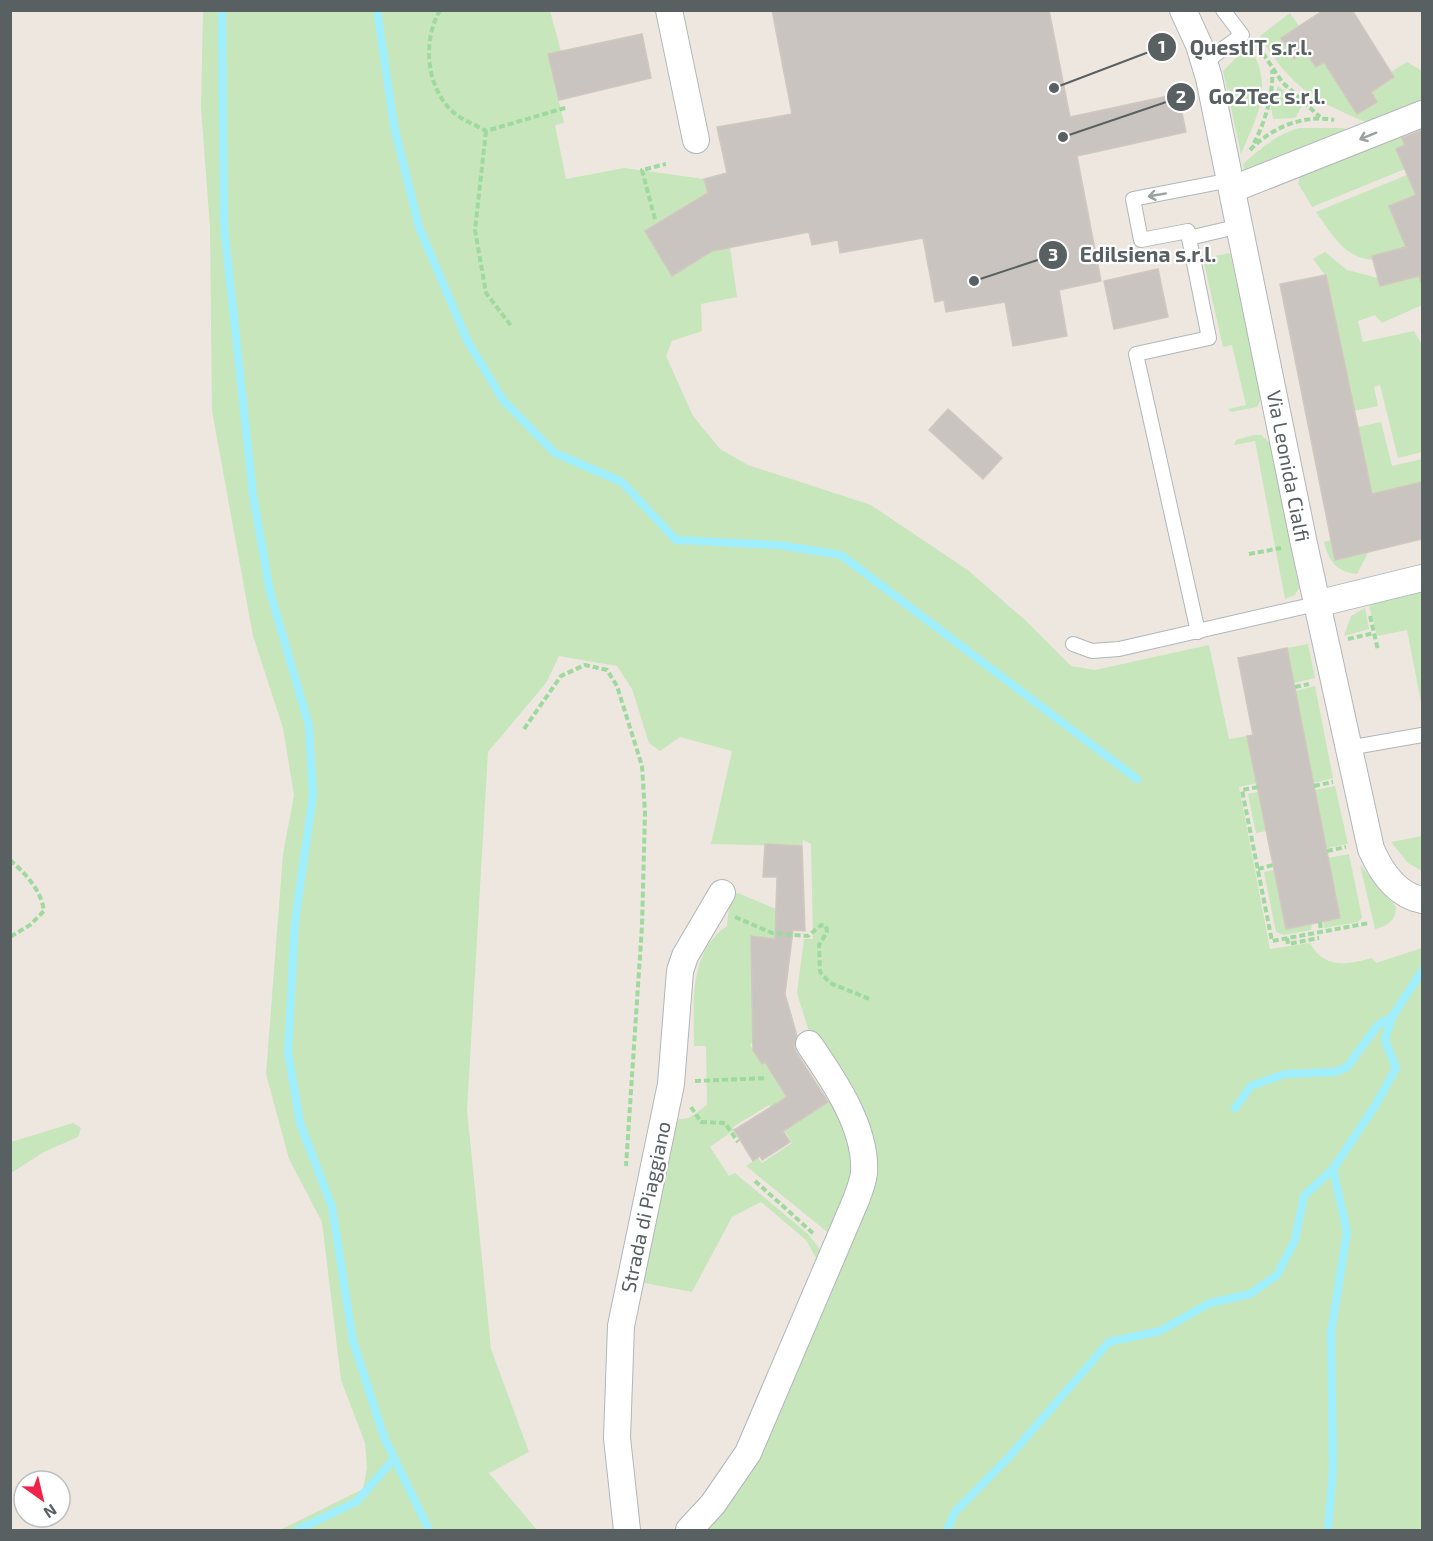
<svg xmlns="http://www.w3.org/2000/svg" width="1433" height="1541" viewBox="0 0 1433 1541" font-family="'Exo 2',sans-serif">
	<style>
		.green { fill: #c7e6bb }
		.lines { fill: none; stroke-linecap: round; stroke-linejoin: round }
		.stream { stroke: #9fefff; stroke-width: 8 }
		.building { fill: #cac4c0; stroke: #d2c7bf; stroke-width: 1.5 }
		.lane-casing { stroke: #b1b6b9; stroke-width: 16 }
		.street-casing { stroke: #b1b6b9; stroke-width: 28 }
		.path { stroke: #9ed99e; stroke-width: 4; stroke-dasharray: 6 3; stroke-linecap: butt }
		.lane { stroke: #fff; stroke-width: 14 }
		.street { stroke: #fff; stroke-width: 26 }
		.oneway { stroke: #9ba0a1 }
		.labels { text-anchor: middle; stroke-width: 4.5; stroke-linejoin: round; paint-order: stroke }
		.street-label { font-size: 20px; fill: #596062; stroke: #fff }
		.leader { fill: none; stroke: #596062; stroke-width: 2 }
		.callout-dot { fill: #596062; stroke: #fff; stroke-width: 2 }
		.mark-label { font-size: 18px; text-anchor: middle; font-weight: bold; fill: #fff }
		.callout-label { font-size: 21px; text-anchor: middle; font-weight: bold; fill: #596062; stroke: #fff; stroke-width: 4.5; stroke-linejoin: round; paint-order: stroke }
	</style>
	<rect width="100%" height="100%" fill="#ede7e0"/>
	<g class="green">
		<path d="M203 11H550L561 51 548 55 564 123 555 125 566 179 624 168 704 179 722 248 730 247 737 297 701 304 702 331 672 341 666 356 693 416 720 449 748 465 871 505 969 571 1025 620 1071 666 1095 670 1209 645 1229 739 1247 736 1257 783 1239 787 1270 949 1310 943C1324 969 1347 965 1372 958L1376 963 1422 948V1530H699L869 1174 810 1035 797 993 804 939H813L811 844 803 840 802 846 711 844 732 751 680 737 660 751 649 743 632 689 617 666 559 656 546 683 488 752 467 1110 491 1349 529 1452 489 1473 537 1530H280L363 1489 367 1468 365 1443 341 1380 322 1222 289 1159 266 1074 283 854 294 795 283 728 253 636 212 411 210 228 201 107Z"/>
		<path d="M1290 13 1299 26 1281 38 1293 58 1305 51 1316 67 1324 62 1371 92 1394 78 1391 72 1407 62 1422 71V100L1366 122C1312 100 1290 86 1260 36Z"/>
		<path d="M1249 45C1274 87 1259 112 1241 154L1223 71Z"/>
		<polygon points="1278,86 1302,106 1295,118 1273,119 1271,107"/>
		<path d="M1299 128H1341L1359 131 1245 175 1243 164C1261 148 1276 135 1299 128Z"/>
		<polygon points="1400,134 1405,145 1396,149 1405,169 1312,207 1298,183 1301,174"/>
		<path d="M1407 175 1416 195 1389 207 1422 280V305L1382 323 1375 315 1358 321 1363 342 1414 331 1422 345V452L1398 458 1380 385 1374 387 1378 406 1354 411 1326 276 1313 259 1325 252 1347 270 1378 278 1393 251 1373 256V260C1344 258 1332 234 1316 212Z"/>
		<polygon points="1230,253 1262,398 1257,407 1231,412 1228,409 1246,405 1232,345 1223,347 1203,258"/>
		<polygon points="1381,422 1392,466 1422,459 1422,482 1372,494 1358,427"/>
		<polygon points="1254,435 1261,435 1271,444 1299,588 1295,595 1285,599 1255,441 1234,445 1236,440"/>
		<path d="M1331 540 1335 560 1369 551 1357 574C1336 572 1329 561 1324 542Z"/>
		<polygon points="1422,591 1422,707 1407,630 1377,636 1369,605"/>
		<polygon points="1365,608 1369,629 1344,636 1351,616"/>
		<polygon points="1308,644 1315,678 1294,683 1287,648"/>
		<polygon points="1315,686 1333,778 1314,783 1295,691"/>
		<polygon points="1335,786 1348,844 1327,848 1315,790"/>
		<polygon points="1258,792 1266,831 1256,833 1248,794"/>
		<polygon points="1422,836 1422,871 1408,863 1391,842"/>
		<polygon points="1349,854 1362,918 1358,922 1324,928 1323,921 1340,917 1328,858"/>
		<path d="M1360 865 1396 907C1396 921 1387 926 1375 929Z"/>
		<polygon points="1274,870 1286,928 1312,923 1311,930 1284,935 1276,932 1264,872"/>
		<path d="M738 893 776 909 775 930H791L792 942 751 936 753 1042 750 1045 762 1063 765 1062 789 1101 809 1114 829 1102 842 1119 854 1170 832 1232 826 1231 746 1166 758 1158 762 1163 792 1143 769 1105 733 1127 734 1130 710 1147 729 1176 735 1173 809 1235 822 1252 820 1265 806 1240 761 1202 732 1217 692 1292 639 1282 673 1120 689 1118 707 1105 706 1046H694C694 1005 688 951 727 926L730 897Z"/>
		<polygon points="73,1123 81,1128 78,1137 44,1152 11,1173 11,1142"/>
	</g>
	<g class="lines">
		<g class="stream">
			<polyline points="222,10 224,226 253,495 270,592 309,726 313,795 295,921 288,1053 300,1123 332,1207 353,1341 384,1437 429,1530"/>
			<polyline points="377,10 394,126 419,227 468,342 503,400 555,453 622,482 676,540 779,545 841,555 1137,779"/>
			<polyline points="1235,1108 1251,1086 1285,1074 1335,1072 1347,1067 1378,1025 1392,1017"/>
			<polyline points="297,1530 356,1502 394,1459"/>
			<polyline points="947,1530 955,1512 1009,1457 1109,1342 1160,1331 1210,1303 1250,1294 1277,1275 1295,1240 1304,1196 1333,1169"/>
			<polyline points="1328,1530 1333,1469 1331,1333 1347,1232 1333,1169 1375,1106 1396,1068 1385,1040 1392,1017 1422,971"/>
		</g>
	</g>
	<g class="building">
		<polygon points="772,10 1049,10 1070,117 1178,94 1186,132 1077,156 1101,281 1059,290 1067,336 1013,346 1005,302 946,312 944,300 935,302 923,238 840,253 838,240 812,245 809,232 712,251 672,276 645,231 708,193 704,179 727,173 717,127 792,114"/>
		<polygon points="1324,10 1352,10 1394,77 1371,92 1377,102 1357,114 1324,62 1316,67 1305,51 1294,59 1281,38"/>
		<polygon points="642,34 651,78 559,100 548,54"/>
		<polygon points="1422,130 1422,285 1419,276 1380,286 1372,256 1406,247 1389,206 1416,195 1396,149 1405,145 1402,138"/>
		<polygon points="1158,269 1168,317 1114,329 1104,281"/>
		<polygon points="1326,275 1372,494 1422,482 1422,539 1335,560 1280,284"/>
		<polygon points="948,409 1002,458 983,479 929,430"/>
		<polygon points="1287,648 1340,918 1286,929 1247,736 1253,735 1238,658"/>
		<polygon points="765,844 802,846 805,931 793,930 785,994 797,1036 794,1045 796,1052 828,1102 783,1131 790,1142 762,1160 760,1156 753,1161 734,1130 787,1097 765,1062 762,1064 753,1050 751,936 775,939 777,877 763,877"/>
	</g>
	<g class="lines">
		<defs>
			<g id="lane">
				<polyline points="1205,62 1242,35 1223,10"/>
				<polyline points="1231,180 1133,199 1141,240 1188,231 1189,238 1240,226"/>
				<polyline points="1189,238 1209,338 1136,354 1198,632"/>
				<polyline points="1073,644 1092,651 1119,649 1316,604"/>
				<polyline points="1348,748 1422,735"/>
			</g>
			<g id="street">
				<polyline points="669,10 696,140"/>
				<path d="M1183 10 1199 45 1209 78 1304 544 1371 849C1381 872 1396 895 1422 900"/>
				<polyline points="1233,189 1422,114"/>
				<polyline points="1316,604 1422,578"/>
				<polyline points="627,1530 617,1438 621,1326 671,1084 680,971 685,956 722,893"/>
				<path d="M689 1530 713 1504 748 1453 856 1200C859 1192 863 1182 864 1173 867 1128 833 1079 809 1044"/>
			</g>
		</defs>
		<use href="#lane" class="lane-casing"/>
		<use href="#street" class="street-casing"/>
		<g class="path">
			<path d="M440 10C422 42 426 87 453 112 462 120 476 125 486 131L568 107"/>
			<polyline points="1258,46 1282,82 1320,117"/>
			<polyline points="486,131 475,230 486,293 512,327"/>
			<path d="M1254 143C1265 122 1274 93 1272 70"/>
			<path d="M1250 150C1271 128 1303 114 1334 120"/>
			<polyline points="655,219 642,170 666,164"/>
			<polyline points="1249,554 1281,548"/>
			<polyline points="1370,616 1378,650"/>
			<polyline points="1348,639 1374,633"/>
			<polyline points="1295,687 1309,684"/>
			<polyline points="524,729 561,676 585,665 607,670 617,686 642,766 645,813 642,926 626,1166"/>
			<polyline points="1314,786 1333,782"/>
			<polyline points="1258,787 1242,790 1272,941 1369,923"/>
			<polyline points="1327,851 1346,847"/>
			<path d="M10 860C26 874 41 890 44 911L30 925 10 937"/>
			<polyline points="1258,869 1273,865"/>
			<polyline points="735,917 772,933 808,936 821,925 826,926 827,932 819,945 820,972 830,983 872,1000"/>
			<polyline points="1320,922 1321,932"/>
			<polyline points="1287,938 1288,944 1319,938"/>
			<polyline points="695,1081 767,1078"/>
			<polyline points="691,1107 701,1122 725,1123 738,1142"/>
			<polyline points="755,1181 815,1235"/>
		</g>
		<use href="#lane" class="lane"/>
		<use href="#street" class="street"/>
	</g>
	<defs><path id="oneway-shaft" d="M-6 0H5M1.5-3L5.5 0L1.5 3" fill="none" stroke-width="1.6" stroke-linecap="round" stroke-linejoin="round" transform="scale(1.5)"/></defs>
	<g class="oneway">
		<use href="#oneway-shaft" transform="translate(1368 136) rotate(158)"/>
		<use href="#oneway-shaft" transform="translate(1157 195) rotate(170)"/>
	</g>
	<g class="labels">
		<g class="street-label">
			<text transform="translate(1288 466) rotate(79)" y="7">Via Leonida Cialfi</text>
			<text transform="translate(646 1207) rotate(-78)" y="7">Strada di Piaggiano</text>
		</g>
	</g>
	<path class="leader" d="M1054 88L1162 47M1063 137L1181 97M974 281L1053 255"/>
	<g class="callout-dot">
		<circle cx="1054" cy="88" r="6"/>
		<circle cx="1063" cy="137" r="6"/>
		<circle cx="974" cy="281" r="6"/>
		<circle cx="1162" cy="47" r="15"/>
		<circle cx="1181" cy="97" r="15"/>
		<circle cx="1053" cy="255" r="15"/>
	</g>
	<g class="mark-label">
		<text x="1162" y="53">1</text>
		<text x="1181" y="103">2</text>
		<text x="1053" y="261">3</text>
	</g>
	<g class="callout-label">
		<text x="1251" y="55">QuestIT s.r.l.</text>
		<text x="1267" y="104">Go2Tec s.r.l.</text>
		<text x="1148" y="262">Edilsiena s.r.l.</text>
	</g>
	<rect width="1433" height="1541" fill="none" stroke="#596062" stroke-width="24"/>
	<g transform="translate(42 1499) rotate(146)"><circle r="28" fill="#ffffff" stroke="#bdbfc0" stroke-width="1.5"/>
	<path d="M0-4.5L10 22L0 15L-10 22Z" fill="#f1234b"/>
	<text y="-9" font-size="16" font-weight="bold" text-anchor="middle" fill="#596062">N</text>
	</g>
</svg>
